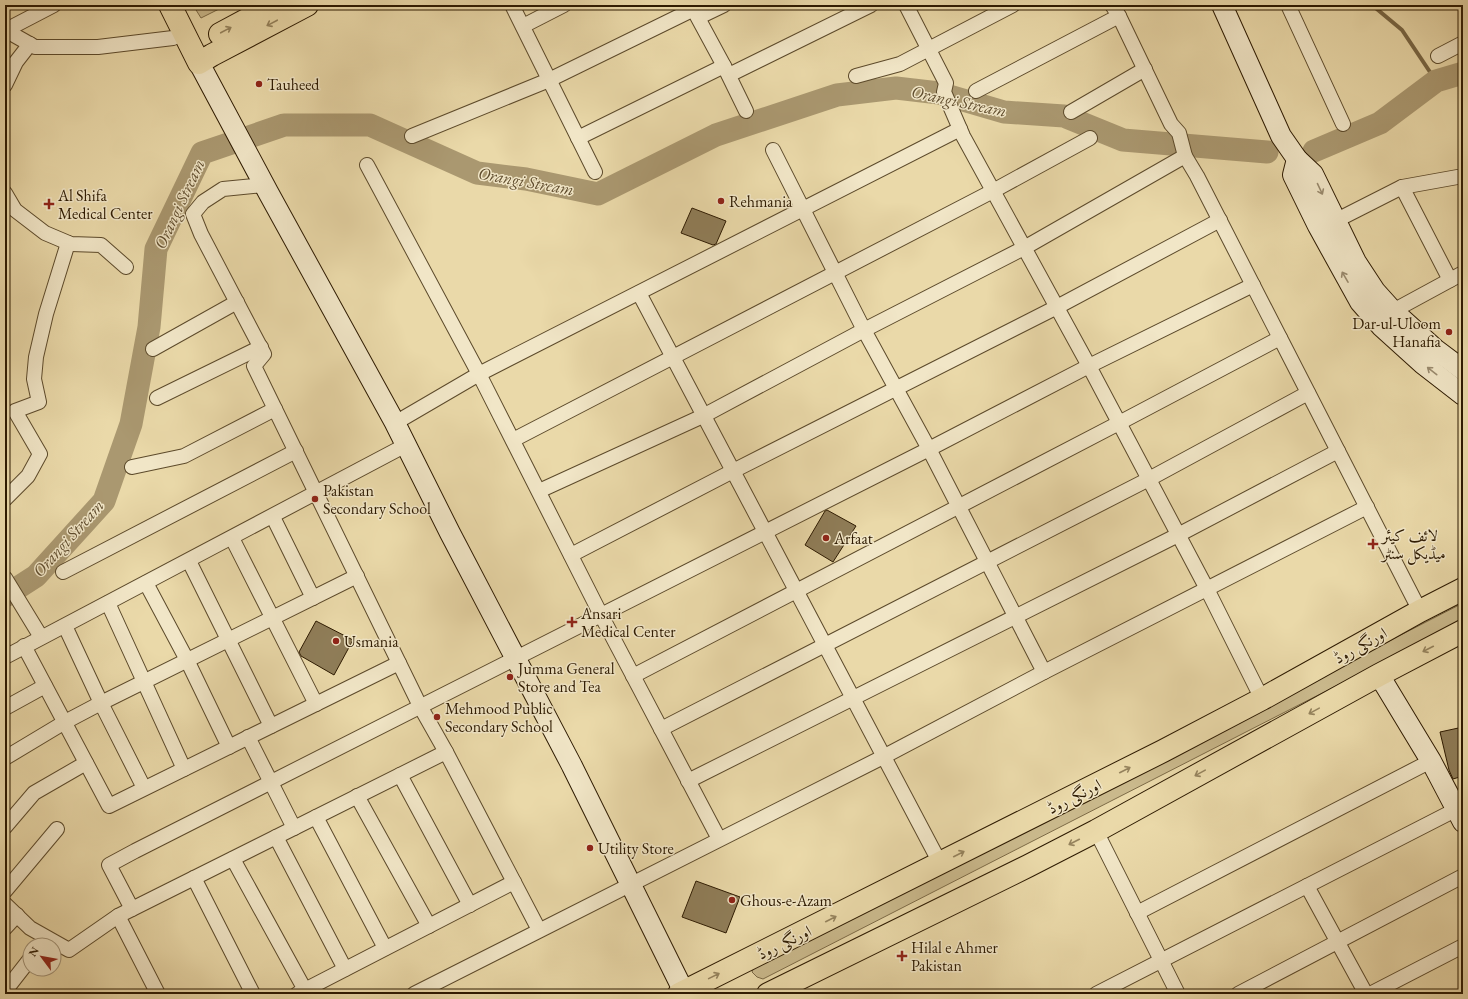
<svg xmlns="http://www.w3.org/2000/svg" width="1468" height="999" viewBox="0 0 1468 999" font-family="'EB Garamond',Amiri,serif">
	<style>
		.green { fill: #cab98c; stroke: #7c6a46 }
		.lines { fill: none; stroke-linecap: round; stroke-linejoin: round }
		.stream { stroke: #786644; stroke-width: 4 }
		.river { stroke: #aa9870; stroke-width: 23 }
		.building { fill: #8f7d58; stroke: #2d1a01 }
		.street-casing { stroke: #5c4a2b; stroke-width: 16 }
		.secondary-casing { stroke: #2d1a01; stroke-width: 22 }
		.primary-casing { stroke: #2d1a01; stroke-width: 24 }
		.street { stroke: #f1e6c7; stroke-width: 14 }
		.secondary { stroke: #f1e6c7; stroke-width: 20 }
		.primary { stroke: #ead9a9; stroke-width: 22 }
		.oneway { stroke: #95835d }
		.oneway2 { stroke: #998a6e }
		.poi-dot { fill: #8f2418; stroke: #f1e6c7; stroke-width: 1.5 }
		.labels { text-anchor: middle; stroke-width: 3; stroke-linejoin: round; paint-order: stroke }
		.poi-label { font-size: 16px; fill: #2d1a01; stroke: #f1e6c7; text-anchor: start }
		.street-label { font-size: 16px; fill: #2d1a01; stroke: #f1e6c7 }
		.water-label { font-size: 17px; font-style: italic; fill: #5f4c2d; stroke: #f1e6c7 }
	</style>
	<rect width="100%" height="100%" fill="#ead9a9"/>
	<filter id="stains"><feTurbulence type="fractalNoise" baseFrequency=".005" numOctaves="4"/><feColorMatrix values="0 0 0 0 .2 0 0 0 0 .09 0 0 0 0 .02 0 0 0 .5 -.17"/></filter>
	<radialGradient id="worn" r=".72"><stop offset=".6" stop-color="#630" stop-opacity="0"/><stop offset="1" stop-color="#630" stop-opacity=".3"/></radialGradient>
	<g class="green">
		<polygon points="193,5 227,5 201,18"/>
		<polygon points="1463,603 1463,621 763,979 757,977 752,972 754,967"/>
	</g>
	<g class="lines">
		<polyline class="stream" points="1372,5 1402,30 1436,81"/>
		<g class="river">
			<polyline points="1314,151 1380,123 1436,81 1463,73"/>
			<polyline points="5,596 36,576 104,501 131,424 149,327 156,249 202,153 284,125 370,125 477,173 526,179 598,194 716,135 837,95 896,88 939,93 1004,112 1064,116 1123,140 1267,152"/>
		</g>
	</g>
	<g class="building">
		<polygon points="692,208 726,221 716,244 713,245 681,233"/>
		<polygon points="827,510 856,526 833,562 805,545 825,511"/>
		<polygon points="316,621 353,640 334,675 301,656 299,652"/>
		<polygon points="1463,727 1463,776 1453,779 1449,770 1440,732"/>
		<polygon points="696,881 740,897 726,933 682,917"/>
	</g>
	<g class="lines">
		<defs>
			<g id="street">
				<polyline points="512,5 595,172"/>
				<polyline points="691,5 724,66 746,111"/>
				<polyline points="906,5 946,83 944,92 963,136 1089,366 1207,589 1262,699"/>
				<polyline points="1112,5 1119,16 1171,124 1179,133 1185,156 1197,176 1420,611"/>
				<polyline points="1288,5 1343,124"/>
				<polyline points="699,17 724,5"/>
				<polyline points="523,26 564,5"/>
				<polyline points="5,28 6,30 54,5"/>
				<polyline points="5,30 35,47 98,47 173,38 184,32"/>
				<polyline points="1438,56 1463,43"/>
				<polyline points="729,75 871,5"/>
				<polyline points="856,76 900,64 1013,5"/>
				<polyline points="5,85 16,62 30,44"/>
				<polyline points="976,91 1119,16"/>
				<polyline points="1071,112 1145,69"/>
				<polyline points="412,136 549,80 694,9"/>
				<polyline points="578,138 724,66"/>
				<polyline points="773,150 864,330 929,449 1044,672"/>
				<polyline points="367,165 479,374 601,615 719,839"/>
				<polyline points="264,185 223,189 203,202 193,214 201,234 264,354 254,366 420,706 446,752 539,930"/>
				<polyline points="1402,187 1450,280"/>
				<polyline points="5,193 15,210 45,233 71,244 101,245 126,267"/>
				<polyline points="1335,221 1402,187 1463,176"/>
				<polyline points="639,293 940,863"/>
				<polyline points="1393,311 1463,273"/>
				<polyline points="153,349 237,302"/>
				<polyline points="157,398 261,347"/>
				<polyline points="395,423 479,374 960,129"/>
				<polyline points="513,440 993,191 1090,138"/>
				<polyline points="132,467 184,456 275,409"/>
				<polyline points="539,491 703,416 864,330 1024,248 1185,156"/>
				<polyline points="5,499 28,476 40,454 15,411 39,402 34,379 36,357 46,314 68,243"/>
				<polyline points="273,517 313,598"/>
				<polyline points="232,538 316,704"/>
				<polyline points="571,555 733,471 1057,307 1220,220"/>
				<polyline points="189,561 271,726"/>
				<polyline points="63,572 296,451"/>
				<polyline points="5,578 41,637"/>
				<polyline points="146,583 187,660 229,747"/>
				<polyline points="108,603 184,769"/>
				<polyline points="65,626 101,703 144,788"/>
				<polyline points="24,646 109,806 399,663"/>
				<polyline points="5,657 406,445"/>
				<polyline points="633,676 1119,423 1280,338"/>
				<polyline points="5,708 45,686"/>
				<polyline points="661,729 1149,479 1308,393"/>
				<polyline points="248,737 294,828"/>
				<polyline points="5,758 65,722 101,703 357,576"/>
				<polyline points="400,775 470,905"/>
				<polyline points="688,781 1178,535 1338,451"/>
				<polyline points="357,796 429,926"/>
				<polyline points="316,817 385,948"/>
				<polyline points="5,827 34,793 86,763"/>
				<polyline points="1096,831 1178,994"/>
				<polyline points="276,837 345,969"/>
				<polyline points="233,859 305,990"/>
				<polyline points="194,878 253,994"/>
				<polyline points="1307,886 1366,994"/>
				<polyline points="5,891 57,829"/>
				<polyline points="5,904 30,928 69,950 118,916 446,752"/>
				<polyline points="132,909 109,865 135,851 929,449 1089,366 1253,285"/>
				<polyline points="1137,913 1431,761"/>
				<polyline points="118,916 158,994"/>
				<polyline points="5,928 17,915"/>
				<polyline points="5,991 30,959"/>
				<polyline points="297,994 514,882"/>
				<polyline points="414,994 883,757 1044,672 1367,507"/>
				<polyline points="1096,994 1463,806"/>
				<polyline points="1238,994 1463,876"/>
				<polyline points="1370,994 1463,946"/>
			</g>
			<g id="secondary">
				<polyline points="1222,5 1281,136 1297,159 1313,174 1356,262 1375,291 1393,311 1435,349 1463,370"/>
				<polyline points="199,63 268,192 395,423 450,533 572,766 685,994"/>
				<polyline points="1297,159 1293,175 1318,226 1360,302 1381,326 1423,364 1463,395"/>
				<polyline points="1379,675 1431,761 1463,822"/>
			</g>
			<g id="primary">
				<polyline points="170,5 199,63 212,55 307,5"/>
				<polyline points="220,34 274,5"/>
				<polyline points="679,994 1163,751 1262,699 1420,611 1463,589"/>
				<polyline points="768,994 1028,866 1096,831 1379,675 1463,631"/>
			</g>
		</defs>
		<use href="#street" class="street-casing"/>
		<use href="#secondary" class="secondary-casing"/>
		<use href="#primary" class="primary-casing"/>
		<use href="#street" class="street"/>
		<use href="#secondary" class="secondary"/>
		<use href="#primary" class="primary"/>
	</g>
	<defs><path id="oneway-shaft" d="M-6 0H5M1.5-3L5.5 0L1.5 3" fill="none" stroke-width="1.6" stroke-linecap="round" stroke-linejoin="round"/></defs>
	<g class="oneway">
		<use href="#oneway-shaft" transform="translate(272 23) rotate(152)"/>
		<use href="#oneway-shaft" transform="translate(226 30) rotate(-28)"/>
		<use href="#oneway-shaft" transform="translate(1428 649) rotate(153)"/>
		<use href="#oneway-shaft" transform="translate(1314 711) rotate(151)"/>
		<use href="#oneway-shaft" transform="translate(1125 770) rotate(-27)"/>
		<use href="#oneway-shaft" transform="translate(1200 773) rotate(151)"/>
		<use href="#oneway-shaft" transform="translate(1074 842) rotate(153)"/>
		<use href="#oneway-shaft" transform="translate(959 854) rotate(-27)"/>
		<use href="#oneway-shaft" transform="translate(831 919) rotate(-27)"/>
		<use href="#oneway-shaft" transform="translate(714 976) rotate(-26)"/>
	</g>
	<g class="oneway2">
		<use href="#oneway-shaft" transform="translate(1320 189) rotate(65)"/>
		<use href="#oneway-shaft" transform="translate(1345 277) rotate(-120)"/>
		<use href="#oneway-shaft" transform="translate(1432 371) rotate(-142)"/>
	</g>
	<g class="poi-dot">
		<circle cx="259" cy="84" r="4"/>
		<circle cx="721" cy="201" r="4"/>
		<path d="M47 198h4v4h4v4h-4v4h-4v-4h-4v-4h4z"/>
		<circle cx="1449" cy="332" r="4"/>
		<circle cx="315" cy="499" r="4"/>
		<circle cx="826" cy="538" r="4"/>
		<path d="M1371 538h4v4h4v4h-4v4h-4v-4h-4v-4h4z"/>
		<path d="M570 616h4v4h4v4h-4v4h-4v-4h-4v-4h4z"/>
		<circle cx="336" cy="641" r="4"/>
		<circle cx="510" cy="677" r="4"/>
		<circle cx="437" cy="717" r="4"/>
		<circle cx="590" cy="848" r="4"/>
		<circle cx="732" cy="900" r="4"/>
		<path d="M900 950h4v4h4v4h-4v4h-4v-4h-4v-4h4z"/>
	</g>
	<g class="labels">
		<g class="poi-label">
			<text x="267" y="90">Tauheed</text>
			<text x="58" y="201">Al Shifa<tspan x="58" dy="18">Medical Center</tspan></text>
			<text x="729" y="207">Rehmania</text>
			<text x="1441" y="329" text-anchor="end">Dar-ul-Uloom<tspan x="1441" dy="18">Hanafia</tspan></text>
			<text x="323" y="496">Pakistan<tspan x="323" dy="18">Secondary School</tspan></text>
			<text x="1382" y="541">لائف کیئر<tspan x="1382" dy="18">میڈیکل سنٹر</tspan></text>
			<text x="834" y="544">Arfaat</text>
			<text x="581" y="619">Ansari<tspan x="581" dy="18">Medical Center</tspan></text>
			<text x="344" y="647">Usmania</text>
			<text x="518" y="674">Jumma General<tspan x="518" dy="18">Store and Tea</tspan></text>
			<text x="445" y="714">Mehmood Public<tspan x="445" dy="18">Secondary School</tspan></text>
			<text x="598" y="854">Utility Store</text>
			<text x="740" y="906">Ghous-e-Azam</text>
			<text x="911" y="953">Hilal e Ahmer<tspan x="911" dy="18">Pakistan</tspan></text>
		</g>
		<g class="street-label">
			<text transform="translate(1360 645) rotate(-29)" y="6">اورنگی روڈ</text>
			<text transform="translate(1074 796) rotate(-27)" y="6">اورنگی روڈ</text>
			<text transform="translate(784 942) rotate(-26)" y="6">اورنگی روڈ</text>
		</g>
		<g class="water-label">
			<text transform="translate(959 101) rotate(12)" y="6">Orangi Stream</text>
			<text transform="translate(526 181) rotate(10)" y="6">Orangi Stream</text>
			<text transform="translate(179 204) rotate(-65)" y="6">Orangi Stream</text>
			<text transform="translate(68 538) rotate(-48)" y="6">Orangi Stream</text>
		</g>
	</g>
	<rect width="1468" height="999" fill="none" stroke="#ead9a9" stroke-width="20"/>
	<rect x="6" y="6" width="1456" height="987" fill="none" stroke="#2d1a01" stroke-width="2"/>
	<rect x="10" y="10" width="1448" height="979" fill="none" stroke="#2d1a01"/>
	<g transform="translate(42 957) rotate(302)"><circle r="19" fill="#f1e6c7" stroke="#a39478"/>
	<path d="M0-3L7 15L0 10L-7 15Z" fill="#8f2418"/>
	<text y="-6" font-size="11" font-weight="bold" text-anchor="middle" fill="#2d1a01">N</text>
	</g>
	<rect width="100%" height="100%" filter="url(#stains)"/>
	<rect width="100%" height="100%" fill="url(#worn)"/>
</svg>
